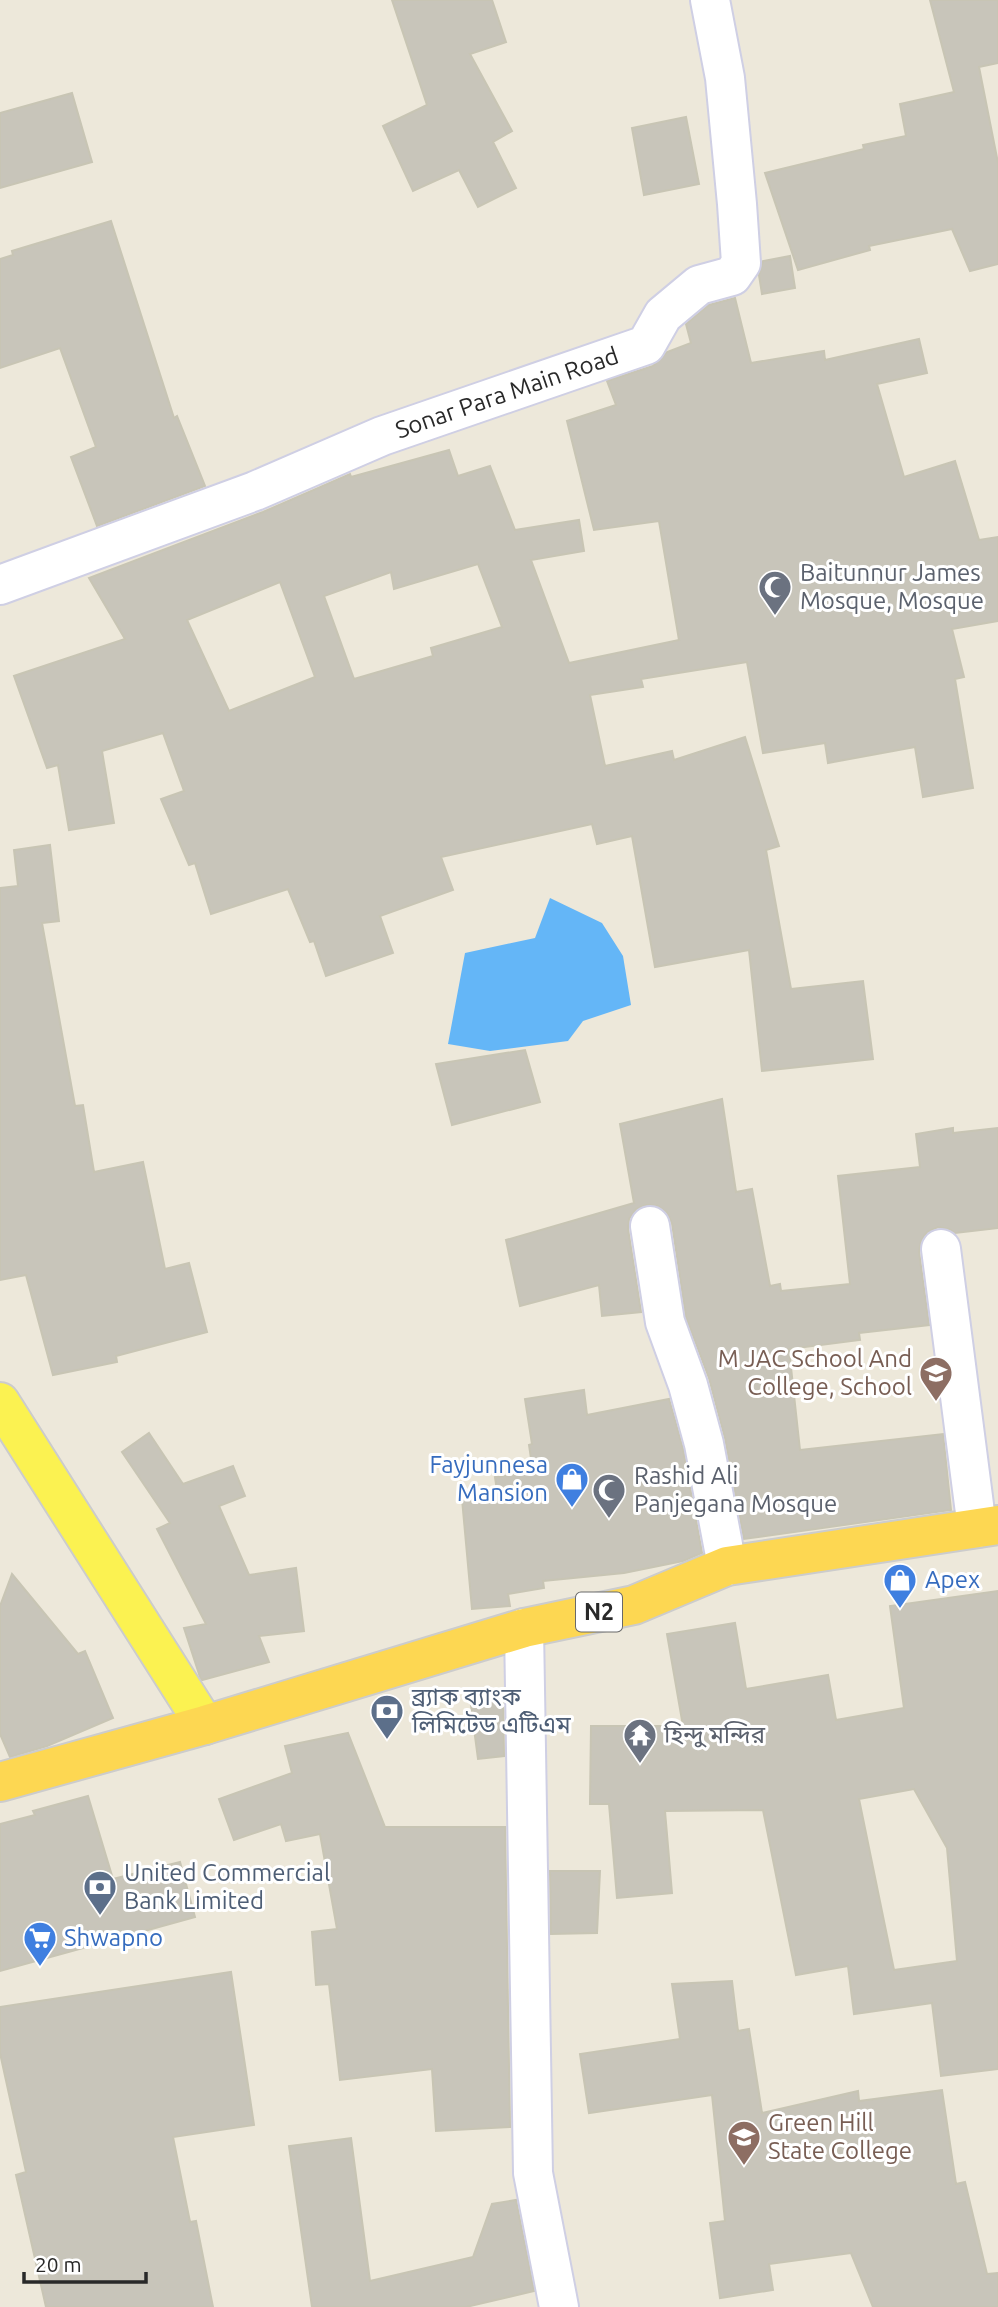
<svg xmlns="http://www.w3.org/2000/svg" width="998" height="2307" viewBox="0 0 998 2307" font-family="Ubuntu,'Noto Sans Bengali',sans-serif">
	<style>
		.water { fill: #64b6f7 }
		.building { fill: #c8c5ba; stroke: #c8c5b4; stroke-width: 2; fill-rule: evenodd }
		.lines { fill: none; stroke-linecap: round; stroke-linejoin: round }
		.minor-casing { stroke: #cfcfe4; stroke-width: 42 }
		.primary-casing { stroke: #ccc; stroke-width: 42 }
		.trunk-casing { stroke: #ccc; stroke-width: 42 }
		.minor { stroke: #fff; stroke-width: 38 }
		.primary { stroke: #fbf251; stroke-width: 38 }
		.trunk { stroke: #fdd752; stroke-width: 38 }
		.labels { text-anchor: middle; stroke-width: 6; stroke-linejoin: round; paint-order: stroke }
		.shield { fill: #fff; stroke: #696969; stroke-width: 2 }
		.shield-label { font-size: 23px; font-weight: bold; fill: #292929 }
		.street-label { font-size: 24px; fill: #292929; stroke: #fff }
		.worship-label { font-size: 24px; fill: #5b616d; stroke: #fff; text-anchor: start }
		.education-label { font-size: 24px; fill: #785e54; stroke: #fff; text-anchor: end }
		.shop-label { font-size: 24px; fill: #366cbe; stroke: #fff; text-anchor: start }
		.service-label { font-size: 24px; fill: #4e5e75; stroke: #fff; text-anchor: start }
	</style>
	<rect width="100%" height="100%" fill="#ede8da"/>
	<polygon class="water" points="550,898 602,923 623,956 631,1005 583,1021 568,1041 490,1051 448,1044 465,953 535,938"/>
	<g class="building">
		<polygon points="392,0 492,0 506,42 470,54 512,131 493,142 516,188 478,207 459,170 413,191 383,126 427,105"/>
		<polygon points="930,0 998,0 998,63 979,67 998,163 998,264 970,271 952,229 869,246 870,250 798,270 765,173 864,149 863,145 906,136 900,104 954,92"/>
		<polygon points="72,93 92,162 0,188 0,113"/>
		<polygon points="686,117 699,184 644,195 632,128"/>
		<polygon points="111,221 174,418 177,416 205,486 97,526 71,457 96,447 60,348 0,368 0,259 13,255 12,251"/>
		<polygon points="790,256 795,288 762,294 759,275 763,261"/>
		<path d="M735 298 751 363 824 351 825 360 919 339 927 373 877 384 904 477 955 461 979 540 998 537V621L952 629 964 677 955 679 973 788 923 797 915 747 828 763 825 743 763 753 747 662 641 679 643 687 590 695 605 766 672 751 674 760 745 737 779 846 766 850 791 989 863 981 873 1059 762 1071 749 950 655 967 632 836 597 844 592 824 441 857 453 890 380 916 393 953 326 976 314 941 310 942 288 889 211 914 195 863 189 865 161 799 184 791 163 733 102 751 114 823 69 830 58 765 47 768 14 676 125 639 89 578 263 512 350 474 351 477 449 450 458 476 490 466 515 530 579 520 584 551 531 560 569 663 679 640 659 521 594 530 567 421 616 405 607 381 653 366 667 352 691 343 686 324 709 305ZM478 564 502 627 431 648 433 656 354 679 324 596 391 572 394 589ZM280 582 315 677 229 711 187 620Z"/>
		<polygon points="50,845 59,921 42,923 75,1106 83,1105 94,1172 143,1162 165,1269 189,1263 207,1332 116,1356 117,1362 53,1375 26,1275 0,1280 0,888 18,886 14,850"/>
		<polygon points="525,1050 540,1102 452,1125 436,1064"/>
		<polygon points="722,1099 736,1192 752,1189 770,1286 780,1284 781,1291 850,1284 838,1176 920,1167 916,1134 953,1128 953,1133 998,1128 998,1228 955,1233 949,1229 938,1227 927,1232 921,1241 919,1252 929,1325 859,1333 860,1340 789,1349 800,1450 943,1434 951,1510 744,1539 725,1438 709,1378 686,1317 672,1223 667,1213 658,1206 646,1205 636,1209 629,1219 628,1229 641,1312 602,1316 599,1285 520,1306 506,1240 634,1203 620,1124"/>
		<polygon points="584,1390 587,1415 669,1399 683,1449 702,1553 683,1561 624,1573 543,1581 544,1588 508,1594 510,1606 472,1609 462,1499 497,1491 495,1477 533,1472 529,1445 532,1444 525,1399"/>
		<polygon points="149,1433 183,1484 233,1466 245,1496 219,1506 249,1575 296,1568 304,1631 259,1636 269,1662 202,1680 200,1677 184,1628 206,1624 157,1529 170,1523 122,1452"/>
		<polygon points="12,1574 78,1654 85,1651 113,1718 47,1746 10,1757 0,1734 0,1606"/>
		<path d="M998 1591V2069L941 2076 932 2003 854 2014 848 1966 796 1975 763 1810 665 1811 672 1893 617 1898 609 1804H590L591 1726H683L667 1634 735 1623 746 1689 828 1675 836 1720 904 1708 890 1606ZM914 1789 947 1848 957 1961 894 1970 859 1799Z"/>
		<polygon points="503,1693 504,1756 478,1759 470,1698"/>
		<polygon points="348,1733 385,1827 505,1827 510,2127 436,2131 432,2069 340,2080 329,1984 316,1985 312,1932 337,1929 320,1834 286,1841 281,1824 234,1840 219,1799 292,1773 285,1746"/>
		<polygon points="88,1796 113,1879 180,1862 195,1917 0,1971 0,1824 35,1815 33,1811"/>
		<polygon points="550,1871 600,1871 597,1933 551,1934"/>
		<polygon points="231,1972 254,2125 173,2137 190,2222 196,2221 213,2307 46,2307 16,2175 26,2172 0,2053 0,2007"/>
		<polygon points="732,1981 738,2031 749,2029 762,2113 858,2091 859,2101 942,2090 956,2184 965,2182 987,2274 998,2273 998,2307 873,2307 851,2253 769,2264 773,2290 720,2298 710,2223 725,2221 712,2095 589,2113 580,2054 680,2039 672,1984"/>
		<polygon points="351,2138 370,2281 473,2257 492,2204 516,2200 534,2291 466,2307 312,2307 289,2146"/>
	</g>
	<g class="lines">
		<defs>
			<g id="minor">
				<polyline points="0,585 255,491 382,436 646,345 663,315 699,285 732,276 741,263 737,204 725,78 710,0"/>
				<polyline points="650,1226 665,1322 688,1385 704,1444 727,1566"/>
				<polyline points="941,1249 977,1528"/>
				<polyline points="524,1628 533,2173 559,2307"/>
			</g>
			<polyline id="primary" points="0,1402 205,1725"/>
			<polyline id="trunk" points="0,1782 205,1725 524,1628 634,1605 727,1566 998,1525"/>
		</defs>
		<use href="#minor" class="minor-casing"/>
		<use href="#primary" class="primary-casing"/>
		<use href="#trunk" class="trunk-casing"/>
		<use href="#minor" class="minor"/>
		<use href="#primary" class="primary"/>
		<use href="#trunk" class="trunk"/>
	</g>
	<defs>
		<symbol id="mosque-pin" viewBox="-11 -11 22 30"><path d="M0 17L-7.5 6A9.5 9.5 0 1 1 7.5 6Z" fill="#6b7280" stroke="#fff"/><path d="M3.5-4.9A6 6 0 1 0 3.5 4.9A5 5 0 1 1 3.5-4.9Z" fill="#fff"/></symbol>
		<symbol id="school-pin" viewBox="-11 -11 22 30"><path d="M0 17L-7.5 6A9.5 9.5 0 1 1 7.5 6Z" fill="#8d6e63" stroke="#fff"/><path d="M0-5L7-2L0 1L-7-2ZM-4 1L0 2.5L4 1V4Q0 6-4 4Z" fill="#fff"/></symbol>
		<symbol id="shop-pin" viewBox="-11 -11 22 30"><path d="M0 17L-7.5 6A9.5 9.5 0 1 1 7.5 6Z" fill="#3f7fe0" stroke="#fff"/><path d="M-5-2.5h2.3a2.7 3.5 0 0 1 5.4 0H5L5.5 6h-11ZM-1.5-2.5h3a1.5 2.3 0 0 0-3 0Z" fill="#fff"/></symbol>
		<symbol id="bank-pin" viewBox="-11 -11 22 30"><path d="M0 17L-7.5 6A9.5 9.5 0 1 1 7.5 6Z" fill="#5c6f8a" stroke="#fff"/><path d="M-6-4H6V4H-6ZM0-2.3a2.3 2.3 0 1 0 0 4.6a2.3 2.3 0 1 0 0-4.6Z" fill="#fff"/></symbol>
		<symbol id="temple-pin" viewBox="-11 -11 22 30"><path d="M0 17L-7.5 6A9.5 9.5 0 1 1 7.5 6Z" fill="#6b7280" stroke="#fff"/><path d="M0-6L5-2H3V0L6.5 2.5H4V6H1.5V3h-3V6H-4V2.5H-6.5L-3 0V-2H-5Z" fill="#fff"/></symbol>
		<symbol id="supermarket-pin" viewBox="-11 -11 22 30"><path d="M0 17L-7.5 6A9.5 9.5 0 1 1 7.5 6Z" fill="#3f7fe0" stroke="#fff"/><path d="M-6-5.5h2.5l.6 2H6L4.5 2H-2.5L-4.4-4H-6ZM-1.5 3.2a1.3 1.3 0 1 0 .1 0ZM3 3.2a1.3 1.3 0 1 0 .1 0Z" fill="#fff"/></symbol>
		<symbol id="university-pin" viewBox="-11 -11 22 30"><path d="M0 17L-7.5 6A9.5 9.5 0 1 1 7.5 6Z" fill="#8d6e63" stroke="#fff"/><path d="M0-5L7-2L0 1L-7-2ZM-4 1L0 2.5L4 1V4Q0 6-4 4Z" fill="#fff"/></symbol>
	</defs>
	<g fill-rule="evenodd">
		<use href="#mosque-pin" x="756" y="568" width="38" height="52"/>
		<use href="#school-pin" x="917" y="1354" width="38" height="52"/>
		<use href="#shop-pin" x="553" y="1460" width="38" height="52"/>
		<use href="#mosque-pin" x="590" y="1471" width="38" height="52"/>
		<use href="#shop-pin" x="881" y="1561" width="38" height="52"/>
		<use href="#bank-pin" x="368" y="1692" width="38" height="52"/>
		<use href="#temple-pin" x="621" y="1716" width="38" height="52"/>
		<use href="#bank-pin" x="81" y="1868" width="38" height="52"/>
		<use href="#supermarket-pin" x="21" y="1919" width="38" height="52"/>
		<use href="#university-pin" x="725" y="2118" width="38" height="52"/>
	</g>
	<g class="labels">
		<rect class="shield" x="576" y="1592.5" width="46" height="39" rx="5"/>
		<g class="shield-label">
			<text x="599" y="1620">N2</text>
		</g>
		<g class="street-label">
			<text transform="translate(507 393) rotate(-19)" y="8">Sonar Para Main Road</text>
		</g>
		<g class="worship-label">
			<text x="800" y="581">Baitunnur James<tspan x="800" dy="28">Mosque, Mosque</tspan></text>
			<text x="634" y="1484">Rashid Ali<tspan x="634" dy="28">Panjegana Mosque</tspan></text>
			<text x="664" y="1743">হিন্দু মন্দির</text>
		</g>
		<g class="education-label">
			<text x="912" y="1367">M JAC School And<tspan x="912" dy="28">College, School</tspan></text>
			<text x="768" y="2131" text-anchor="start">Green Hill<tspan x="768" dy="28">State College</tspan></text>
		</g>
		<g class="shop-label">
			<text x="548" y="1473" text-anchor="end">Fayjunnesa<tspan x="548" dy="28">Mansion</tspan></text>
			<text x="925" y="1588">Apex</text>
			<text x="64" y="1946">Shwapno</text>
		</g>
		<g class="service-label">
			<text x="412" y="1705">ব্র্যাক ব্যাংক<tspan x="412" dy="28">লিমিটেড এটিএম</tspan></text>
			<text x="124" y="1881">United Commercial<tspan x="124" dy="28">Bank Limited</tspan></text>
		</g>
	</g>
	<path d="M24 2272v10h122v-10" fill="none" stroke="#292929" stroke-width="3.5"/>
	<text x="35" y="2272" font-size="21" fill="#292929" stroke="#ffffff" stroke-width="5" paint-order="stroke">20 m</text>
</svg>
